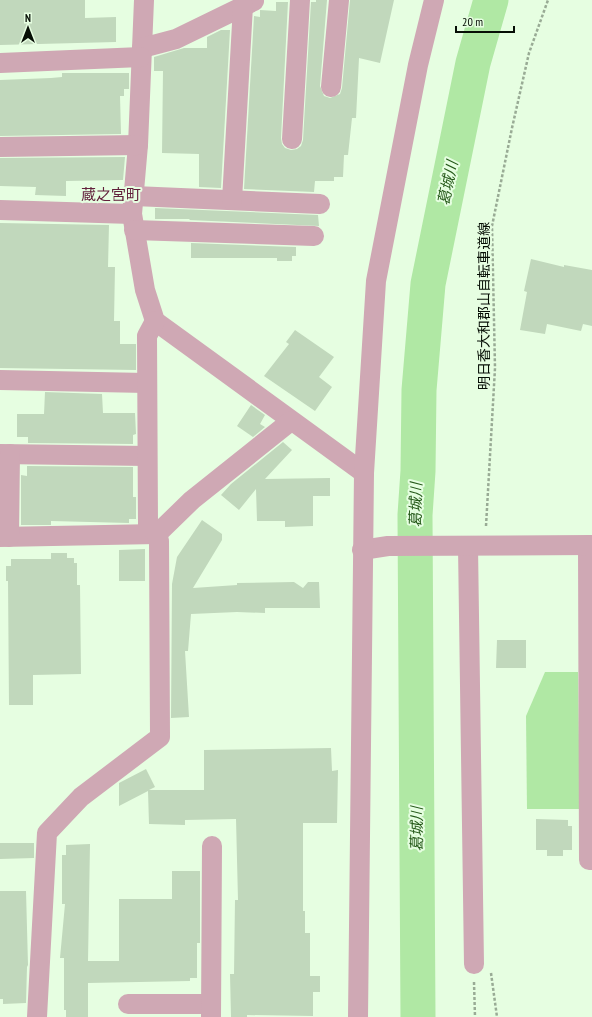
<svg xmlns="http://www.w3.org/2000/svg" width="592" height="1017" viewBox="0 0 592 1017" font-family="'PT Sans Narrow','Noto Sans JP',sans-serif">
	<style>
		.water { fill: #b0e8a4 }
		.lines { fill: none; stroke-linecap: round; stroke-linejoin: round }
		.river { stroke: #b0e8a4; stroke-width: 35 }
		.building { fill: #c1d8bc }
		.path { stroke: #99ab95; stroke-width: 2.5; stroke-dasharray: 3 2; stroke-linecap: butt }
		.street { stroke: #cfa8b4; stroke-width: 20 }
		.labels { text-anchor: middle; stroke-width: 4; stroke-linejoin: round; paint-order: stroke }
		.street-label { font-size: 14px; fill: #060e05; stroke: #e6fee1 }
		.water-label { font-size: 15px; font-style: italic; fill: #255919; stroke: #e6fee1 }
		.neighbourhood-label { font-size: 15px; fill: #62203b; stroke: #e6fee1 }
	</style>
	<rect width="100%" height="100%" fill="#e6fee1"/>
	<polygon class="water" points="545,672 578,672 580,809 527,809 526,716"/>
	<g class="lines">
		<polyline class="river" points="418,1017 415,515 418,471 419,390 428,284 473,63 491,0"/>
	</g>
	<g class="building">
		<polygon points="0,0 85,0 85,18 116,17 116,42 0,45"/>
		<polygon points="316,0 327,0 320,86 324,96 330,98 340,94 342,88 350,0 394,0 380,63 359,58 356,118 352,118 348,155 344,155 343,177 334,177 334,181 315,181 314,192 244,189 254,16 260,17 260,10 276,11 276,2 288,2 281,138 282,144 285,148 291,150 297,149 301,146 303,140 311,2 316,2"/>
		<polygon points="221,30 230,30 221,188 199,187 199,154 162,153 163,71 154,71 154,57 184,48 207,48 207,37"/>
		<polygon points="62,73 129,73 129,89 124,89 124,96 120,96 121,134 0,136 0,80 51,78 62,77"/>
		<polygon points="125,157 123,180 66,181 66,196 35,195 36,187 0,186 0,158"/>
		<polygon points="155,208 318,215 319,226 189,220 190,219 155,219"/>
		<polygon points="0,223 109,225 108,267 115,267 114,321 120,321 120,344 136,344 136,370 0,368"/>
		<polygon points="191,243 296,247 296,256 292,256 292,261 277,261 277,258 191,258"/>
		<polygon points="531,259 564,267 564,265 592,270 592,326 583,324 581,331 547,324 545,334 520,330 527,292 524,291"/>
		<polygon points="295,330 334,357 319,377 332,387 315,411 264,376 289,344 286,342"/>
		<polygon points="45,392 102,394 103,413 135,413 136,434 133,435 133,444 28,443 28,437 17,437 17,414 44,414"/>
		<polygon points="251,405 265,415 260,424 265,427 253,437 237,426"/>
		<polygon points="283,442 292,450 265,479 330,478 330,496 313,496 313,526 285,527 285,521 257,521 256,489 239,510 221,495 231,484"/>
		<polygon points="27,466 133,467 133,497 136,497 136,519 129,519 129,523 51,521 51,525 21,525 21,475 27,476"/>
		<polygon points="202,520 222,534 222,540 193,588 237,585 237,583 294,582 303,588 308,582 319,582 320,608 265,608 265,613 237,612 191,614 188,651 185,651 189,717 171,718 172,584 177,557"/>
		<polygon points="145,549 145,581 119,581 119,550"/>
		<polygon points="51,553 67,553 67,558 74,558 74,563 77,563 77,585 80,585 81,674 33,675 33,705 9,705 8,581 6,581 6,566 11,566 11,559 51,559"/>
		<polygon points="497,640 526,640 526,668 496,668"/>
		<polygon points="331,748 332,771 338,770 337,823 303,823 303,911 305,911 305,933 310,933 310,976 320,976 320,992 313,992 313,1016 247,1015 247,1017 231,1017 230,974 234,974 235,900 238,900 236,819 185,820 185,825 149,824 148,791 119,806 119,783 146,769 155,787 149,790 204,790 204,750"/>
		<polygon points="536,819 568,820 568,826 572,826 572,850 563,850 563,856 547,856 547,850 536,850"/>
		<polygon points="0,843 34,843 34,858 0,859"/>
		<polygon points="90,844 88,961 119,961 119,899 172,899 172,871 200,871 200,943 197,943 197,978 190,978 190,981 88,983 88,1017 66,1017 66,1010 64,1010 64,958 60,958 65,904 62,904 62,855 66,855 66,845"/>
		<polygon points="0,891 26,891 28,965 27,967 26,1003 3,1004 3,999 0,999"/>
	</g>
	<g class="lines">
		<g class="path">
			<polyline points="486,526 495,368 492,226 512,128 529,53 548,0"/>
			<polyline points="491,973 497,1017"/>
			<polyline points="474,982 475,1017"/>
		</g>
		<g class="street">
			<polyline points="144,0 138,145 132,214 145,290 155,321 364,473"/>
			<polyline points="142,48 176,39 254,1"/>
			<polyline points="0,63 141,57"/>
			<polyline points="331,87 339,0"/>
			<polyline points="292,139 300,0"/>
			<polyline points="0,147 138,145"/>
			<polyline points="134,196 320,204"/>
			<polyline points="232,200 243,6"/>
			<polyline points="0,210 132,214"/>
			<polyline points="134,230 314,236"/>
			<polyline points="0,380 146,383"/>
			<polyline points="0,454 147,456"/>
			<polyline points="0,537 157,534 192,500 291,421"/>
			<polyline points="9,537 10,454"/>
			<polyline points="588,545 589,860 592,860"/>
			<polyline points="468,546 474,964"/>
			<polyline points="362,550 388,546 592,545"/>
			<polyline points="128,1004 211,1004"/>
			<polyline points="37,1017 47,833 81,797 160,737 159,541 157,534 148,525 147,336 155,321"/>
			<polyline points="211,1017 212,846"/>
			<polyline points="358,1017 364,473 376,281 418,65 434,0"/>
		</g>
	</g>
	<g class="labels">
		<g class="street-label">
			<text transform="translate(484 306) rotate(-90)" y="5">明日香大和郡山自転車道線</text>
		</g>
		<g class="water-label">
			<text transform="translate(448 183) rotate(-78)" y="5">葛城川</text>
			<text transform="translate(416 505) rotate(-89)" y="5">葛城川</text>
			<text transform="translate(417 829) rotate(-90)" y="5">葛城川</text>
		</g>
		<g class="neighbourhood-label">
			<text x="111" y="200">蔵之宮町</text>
		</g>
	</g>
	<g transform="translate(28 28)" stroke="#e6fee1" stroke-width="3" paint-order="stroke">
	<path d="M0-3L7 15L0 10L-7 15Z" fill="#060e05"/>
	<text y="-6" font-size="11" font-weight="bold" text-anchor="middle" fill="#060e05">N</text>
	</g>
	<path d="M456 26v6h58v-6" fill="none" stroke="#060e05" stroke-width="2"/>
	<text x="462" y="26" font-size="12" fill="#060e05" stroke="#e6fee1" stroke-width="3" paint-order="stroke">20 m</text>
</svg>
